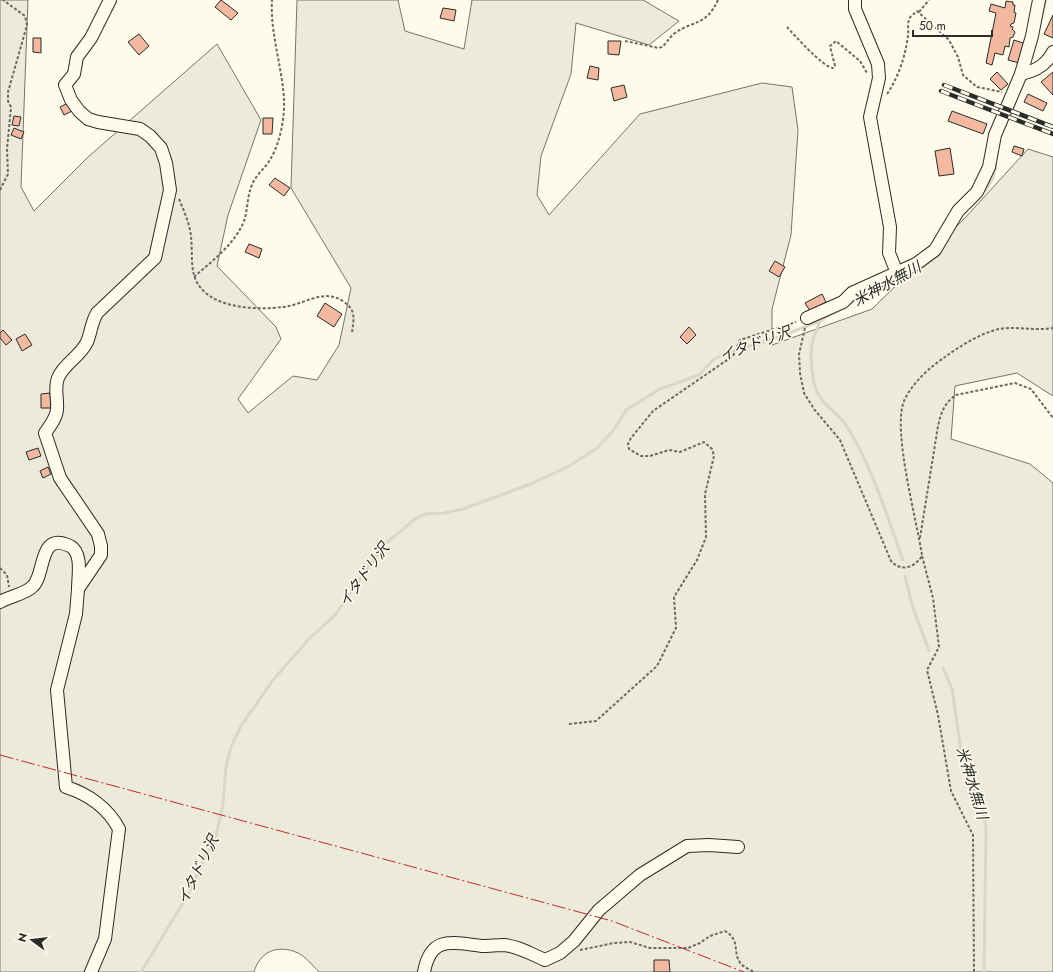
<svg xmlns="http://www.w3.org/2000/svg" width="1053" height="972" viewBox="0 0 1053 972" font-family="Jost,'Noto Sans JP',sans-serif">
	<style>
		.green { fill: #ecebdb; stroke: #74746e }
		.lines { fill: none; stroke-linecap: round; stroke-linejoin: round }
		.stream { stroke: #d8d7c9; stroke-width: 3 }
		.building { fill: #f2b8a0; stroke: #2b2b2b }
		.minor-casing { stroke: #2b2b2b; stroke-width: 14 }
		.path { stroke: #6a6964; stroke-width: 2; stroke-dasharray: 3 2; stroke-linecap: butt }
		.minor { stroke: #fdfbea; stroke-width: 12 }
		.rail-casing { stroke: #2b2b2b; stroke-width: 4.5 }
		.rail { stroke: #fdfbea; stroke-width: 3; stroke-dasharray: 9; stroke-linecap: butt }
		.power { stroke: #c62828; stroke-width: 1; stroke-dasharray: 14 3 2 3; stroke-linecap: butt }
		.labels { text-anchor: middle; stroke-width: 3; stroke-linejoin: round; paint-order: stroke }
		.water-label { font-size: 15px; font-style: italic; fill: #2b2b2b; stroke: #fdfbea }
	</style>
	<rect width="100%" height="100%" fill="#fdfbea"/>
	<path class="green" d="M0 0H28L21 187 34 211 87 158 217 44 261 120 228 215 217 266 276 327 281 339 238 399 248 413 293 376 317 380 339 345 351 288 291 188 297 0H398L405 31 464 49 472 0H643L679 21 649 45 576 23 571 74 541 156 537 195 549 215 640 114 762 83 792 87 798 130 791 235 772 309V345L872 309 965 218 1028 149 1053 157V396L1017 373 955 386 951 439 1030 464 1053 483V972H319C313 966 305 956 298 953 278 944 260 951 254 972H0Z"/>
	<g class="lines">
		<g class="stream">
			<polyline points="1039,28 1046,0"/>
			<path d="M981 195C991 184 996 175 996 159"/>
			<polyline points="847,305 880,287"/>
			<path d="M820 321C817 328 814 336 812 344 810 352 812 378 815 386 820 406 838 411 848 428 872 467 887 516 903 560"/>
			<polyline points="905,576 912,605 929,651"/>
			<polyline points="943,668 952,689 962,758 970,784 982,806 986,828 984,972"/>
			<polyline points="141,972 189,893 205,857 215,841 223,804 226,767 231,747 241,726 273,680 310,638 335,615 384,545 415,519 425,514 444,513 463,509 533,483 569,466 597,448 613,431 626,410 660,389 699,375 714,359 729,352 779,337 820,321 838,310"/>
		</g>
	</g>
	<g class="building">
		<polygon points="221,0 238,13 231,20 215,7"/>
		<polygon points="1006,1 1013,2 1013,5 1015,5 1014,12 1016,13 1014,23 1011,24 1010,26 1013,27 1012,29 1015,32 1013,37 1010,38 1009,47 1005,46 1003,55 995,53 992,65 986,63 996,13 989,11 991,4 1005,8"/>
		<polygon points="443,8 456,10 454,21 440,18"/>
		<polygon points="1053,15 1053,38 1044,34"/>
		<polygon points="139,34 149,46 139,55 128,42"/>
		<polygon points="33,38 41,38 41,53 33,52"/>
		<polygon points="1014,40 1029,45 1023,64 1008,60"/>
		<polygon points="608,41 621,41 619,55 608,54"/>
		<polygon points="590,66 599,68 598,80 587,78"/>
		<polygon points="997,72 1008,84 1001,90 990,79"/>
		<polygon points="1053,72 1053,95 1041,82"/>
		<polygon points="624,85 627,97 614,101 611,88"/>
		<polygon points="1028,94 1047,103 1043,111 1024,102"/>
		<polygon points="68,103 72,111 64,115 60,107"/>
		<polygon points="952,111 987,124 983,134 948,121"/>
		<polygon points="14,116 21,117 19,126 12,125"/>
		<polygon points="263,118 273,118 272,134 263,134"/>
		<polygon points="14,128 24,132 21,139 11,135"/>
		<polygon points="1014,146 1024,149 1022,156 1012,152"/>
		<polygon points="950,148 954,174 939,176 935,151"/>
		<polygon points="275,178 290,188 284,196 269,185"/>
		<polygon points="249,244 262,249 259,258 245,252"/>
		<polygon points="775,261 785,267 779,277 769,271"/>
		<polygon points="822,294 826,302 810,311 805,303"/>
		<polygon points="325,303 342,314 334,327 317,316"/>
		<polygon points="689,327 696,335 687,344 680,337"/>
		<polygon points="3,330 12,340 6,345 0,338 0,333"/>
		<polygon points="25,334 32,345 22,351 16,339"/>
		<polygon points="50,393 51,408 41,408 41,394"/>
		<polygon points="38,448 41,456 29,460 26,452"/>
		<polygon points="48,467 51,474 43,478 40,471"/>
		<polygon points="654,960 669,960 670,972 654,972"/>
	</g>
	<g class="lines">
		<defs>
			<g id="minor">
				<polyline points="855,0 855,9 878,64 879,78 870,117 890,227 889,253 897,273"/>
				<path d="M1021 74C1036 71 1046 65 1053 52"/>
				<polyline points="807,318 843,302 852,293 916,264 935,250 958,211 977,192 989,167 995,135 1021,74 1032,36 1039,0"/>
				<path d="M0 602C10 596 26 594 33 586 46 573 38 531 70 546 83 553 78 576 78 589"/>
				<path d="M91 972 105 939 119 829C108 808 88 794 66 787L57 690 76 614 78 589 101 555V546L98 534 60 478 45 433C50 426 57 417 57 409 58 398 54 388 58 378 64 363 80 357 87 342 91 333 91 323 97 313L155 258 170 190 169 183 166 163 161 148 150 136 140 129 98 122 88 119 79 111 71 100 65 85 74 74 77 57 91 38 110 0"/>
				<path d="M424 972C431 934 454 943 482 946 489 946 497 945 504 945 518 946 531 954 545 960L560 953 574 941 599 910 640 875 687 846 709 845 738 847"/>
			</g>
		</defs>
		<use href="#minor" class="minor-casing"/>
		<g class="path">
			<polyline points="919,12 929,0"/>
			<path d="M787 27C794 35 824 68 833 68L835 66 830 46 836 41 860 61 867 73"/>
			<path d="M625 41 659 48C666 46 668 38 675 33 694 20 706 26 718 0"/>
			<path d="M887 94C899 76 905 57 908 36 909 31 907 25 909 20 910 16 914 14 917 11L949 40 958 57 963 75 977 87 1002 92"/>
			<polyline points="0,190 8,174 7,149 11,107 8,101 8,92 27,25 25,16 3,0"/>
			<path d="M179 199C184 211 190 224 191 237 193 252 189 274 200 287 217 309 258 310 283 307 304 305 324 287 344 302 356 310 354 319 352 332"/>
			<path d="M194 277C212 261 235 244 244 221 248 209 247 196 252 185 256 174 266 168 271 158 280 143 285 117 284 99 282 66 270 33 272 0"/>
			<path d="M805 328 799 354 800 373 804 393 814 409 840 440 891 561C901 572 914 568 922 556 917 520 892 431 904 401 912 383 930 367 945 357 960 346 981 333 999 329 1016 326 1034 331 1053 328"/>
			<path d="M920 538 938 426C941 413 944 403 956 395L1015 383 1031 389 1053 418"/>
			<polyline points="922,556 933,598 939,647 927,670 938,715 951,791 973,835 974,972"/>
			<polyline points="0,568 7,575 9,587"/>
			<polyline points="569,724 596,721 657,666 676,628 674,597 697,560 706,537 705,494 714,456 712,449 704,442 680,452 669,450 650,456 641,456 629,449 628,444 631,438 653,411 733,356 740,340 796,322"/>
			<path d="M580 950 614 943 630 942 650 948H688L700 943 710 936 725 931C741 940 732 953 741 964 744 967 750 970 754 972"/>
		</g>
		<use href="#minor" class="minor"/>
		<defs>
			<g id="rail">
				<polyline points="944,85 1053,127"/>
				<polyline points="941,91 1053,134"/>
			</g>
		</defs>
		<use href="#rail" class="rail-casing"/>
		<use href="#rail" class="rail"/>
		<polyline class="power" points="0,755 612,921 744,972"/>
	</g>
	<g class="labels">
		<g class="water-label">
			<text transform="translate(887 284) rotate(-29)" y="5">米神水無川</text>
			<text transform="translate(755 344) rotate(-20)" y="5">イタドリ沢</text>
			<text transform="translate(364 575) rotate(-54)" y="5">イタドリ沢</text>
			<text transform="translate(972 783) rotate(73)" y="5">米神水無川</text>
			<text transform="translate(198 870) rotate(-64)" y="5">イタドリ沢</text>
		</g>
	</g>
	<g transform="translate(32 940) rotate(285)" stroke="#fdfbea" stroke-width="3" paint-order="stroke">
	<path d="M0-3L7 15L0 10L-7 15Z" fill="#2b2b2b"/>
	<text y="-6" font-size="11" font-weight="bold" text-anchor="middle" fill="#2b2b2b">N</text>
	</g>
	<path d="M913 30v6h79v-6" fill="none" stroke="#2b2b2b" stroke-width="2"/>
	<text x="919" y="30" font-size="12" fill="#2b2b2b" stroke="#fdfbea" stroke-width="3" paint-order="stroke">50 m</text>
</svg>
